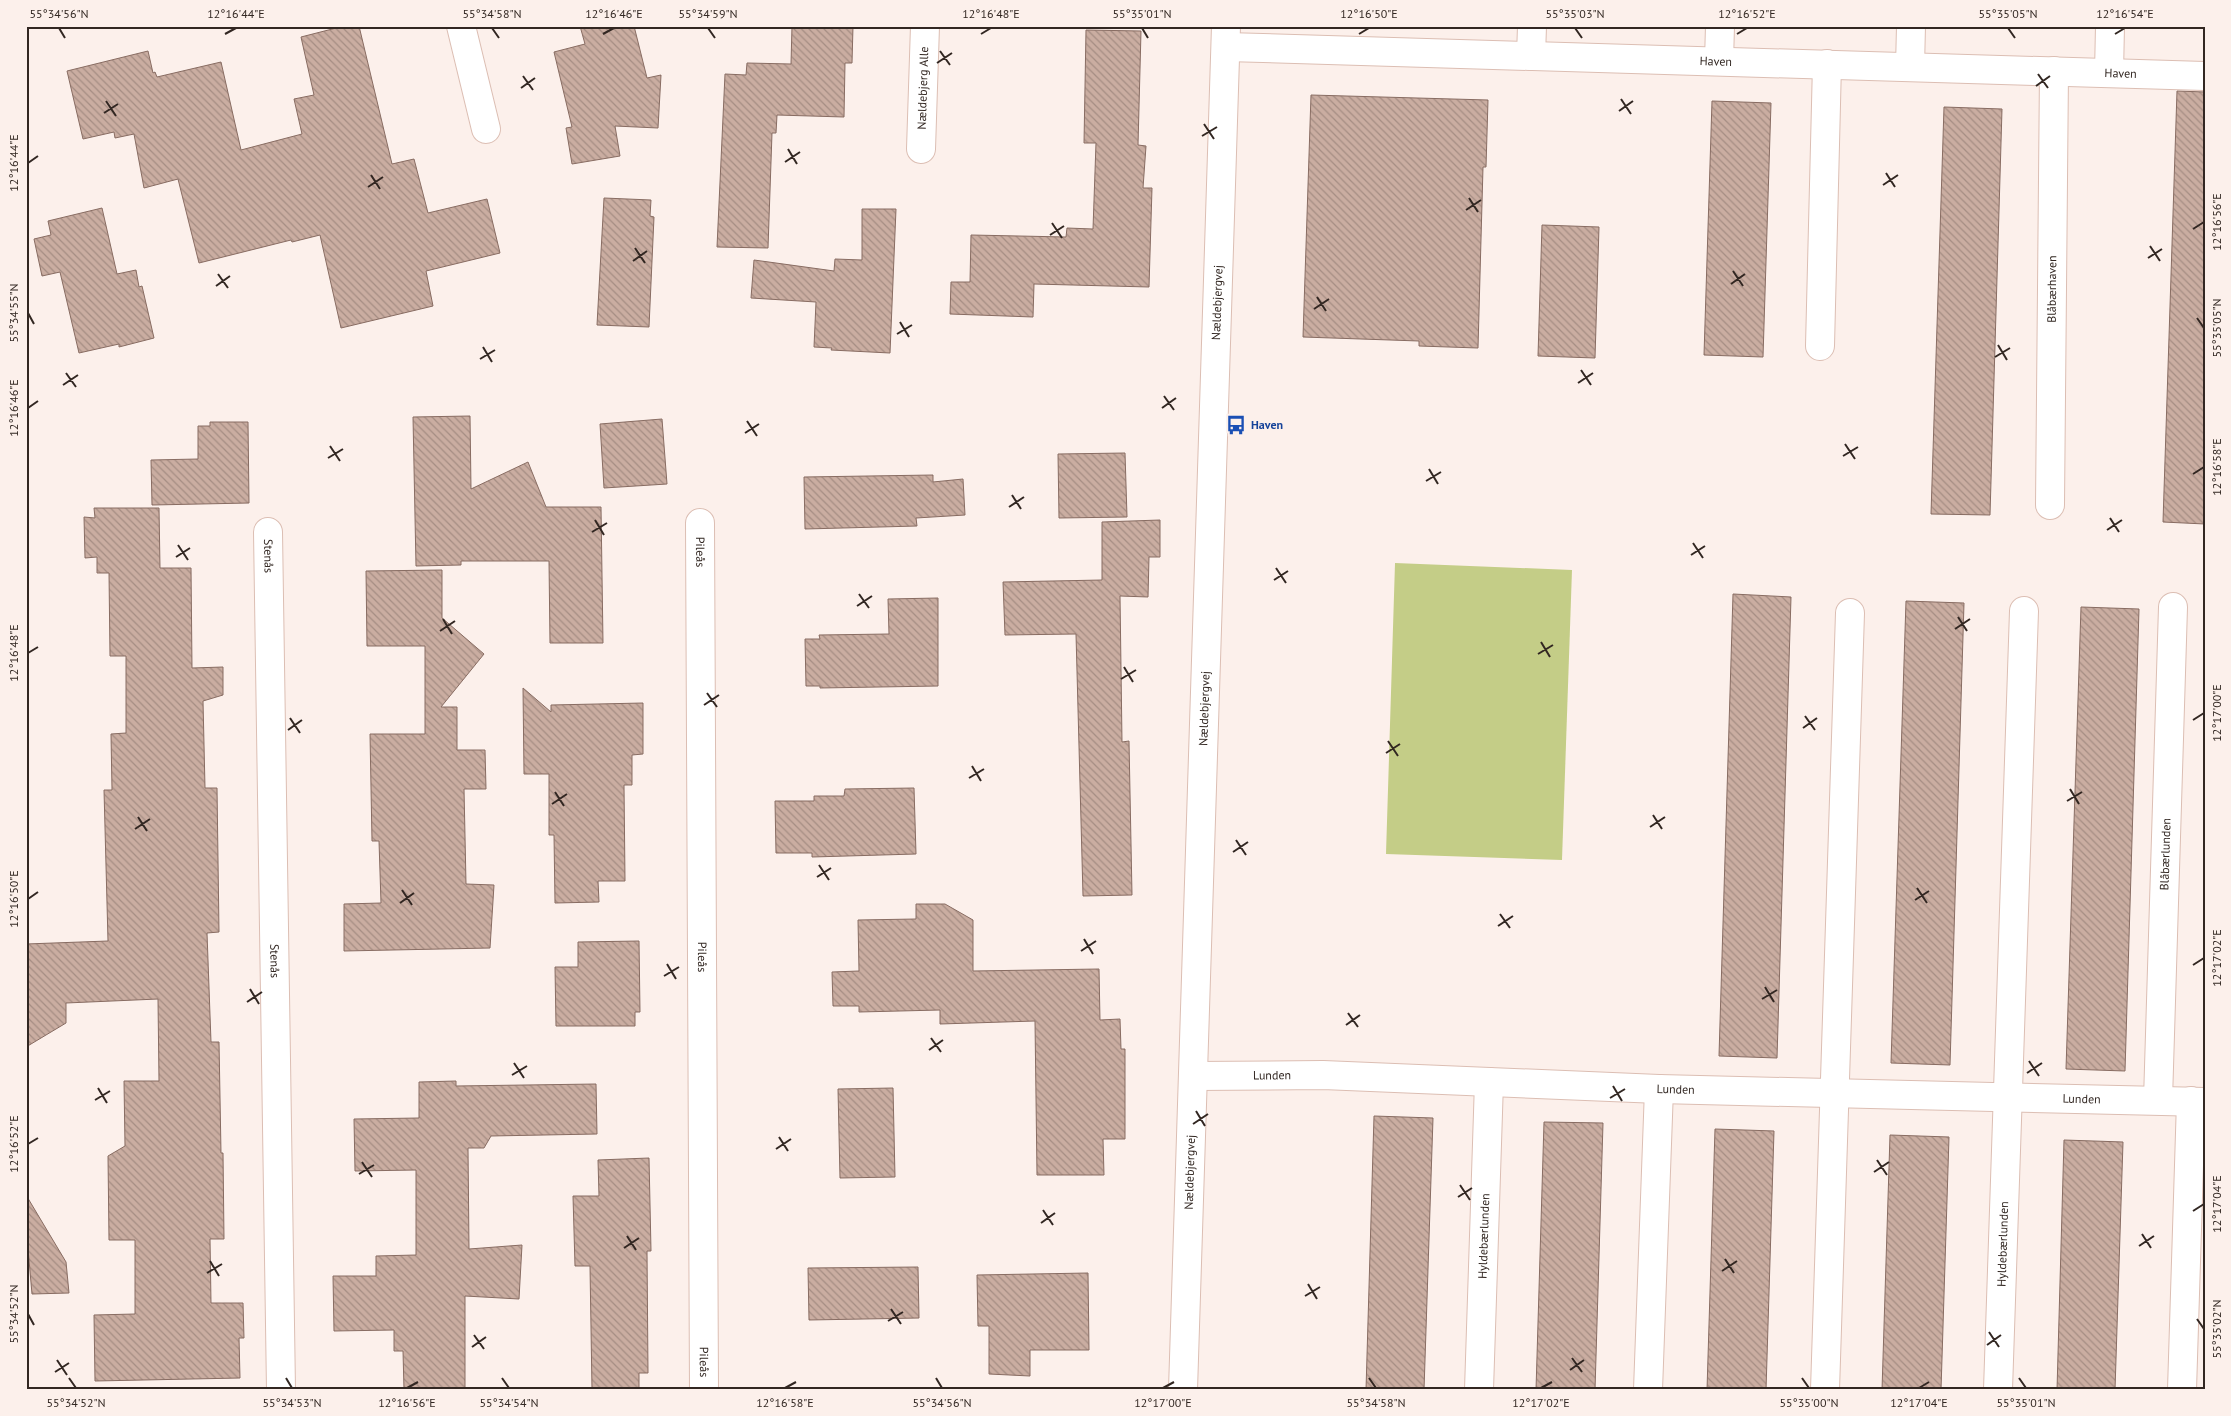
<svg xmlns="http://www.w3.org/2000/svg" width="2231" height="1416" viewBox="0 0 2231 1416" font-family="'PT Sans',sans-serif">
	<style>
		.pitch { fill: #c4cd87 }
		.building { fill: url(#building-back-hatch); stroke: #886c62 }
		.lines { fill: none; stroke-linecap: round; stroke-linejoin: round }
		.minor-casing { stroke: #dcbeb3; stroke-width: 30 }
		.tertiary-casing { stroke: #dcbeb3; stroke-width: 30 }
		.minor { stroke: #fff; stroke-width: 28 }
		.tertiary { stroke: #fff; stroke-width: 28 }
		.ticks { fill: none; stroke: #322722; stroke-width: 2 }
		.labels { text-anchor: middle; stroke-width: 5; stroke-linejoin: round; paint-order: stroke }
		.street-label { font-size: 12px; fill: #322722; stroke: #fcf0eb }
		.transit-label { font-size: 12px; font-weight: bold; fill: #164399; stroke: #fcf0eb; text-anchor: start }
		.neatline { fill: none; stroke: #322722; stroke-width: 2 }
		.ticks-label { font-size: 12px; text-anchor: middle; fill: #322722 }
	</style>
	<defs>
		<pattern id="building-back-hatch" width="6" height="6" patternUnits="userSpaceOnUse" patternTransform="scale(1.25)"><rect width="6" height="6" fill="#caada1"/><path d="M-1 5l2 2M0 0l6 6M5-1l2 2" fill="none" stroke="#a58d83"/></pattern>
	</defs>
	<rect width="100%" height="100%" fill="#fcf0eb"/>
	<polygon class="pitch" points="1395,563 1572,570 1562,860 1386,854"/>
	<g class="building">
		<polygon points="344,26 359,26 392,164 414,159 428,213 487,199 500,253 426,271 433,306 341,328 320,235 292,242 291,240 199,263 178,179 144,188 134,134 115,138 114,132 83,139 67,71 148,51 153,73 155,72 157,77 221,62 241,150 302,134 294,99 314,95 301,37"/>
		<polygon points="580,26 634,26 647,78 661,75 658,128 615,126 620,156 572,164 566,128 572,127 554,52 585,44"/>
		<polygon points="792,26 853,26 852,63 845,63 844,117 777,115 776,133 772,133 768,248 717,247 725,74 746,75 747,63 791,64"/>
		<polygon points="1086,30 1141,31 1138,145 1146,146 1143,188 1152,188 1149,287 1034,284 1033,317 950,314 951,282 970,282 971,235 1066,237 1067,228 1093,229 1096,143 1084,143"/>
		<polygon points="2177,91 2205,92 2205,524 2163,522"/>
		<polygon points="1311,95 1488,100 1486,167 1483,167 1478,348 1419,346 1419,341 1303,337"/>
		<polygon points="1712,101 1771,103 1763,357 1704,355"/>
		<polygon points="1944,107 2002,109 1990,515 1931,514"/>
		<polygon points="604,198 651,200 650,216 654,217 649,327 597,325"/>
		<polygon points="102,208 117,274 136,270 139,287 142,286 154,338 119,347 119,344 79,353 60,272 42,276 34,239 51,235 48,221"/>
		<polygon points="862,209 896,209 890,353 831,350 832,348 814,347 816,302 751,298 754,260 834,271 835,259 862,260"/>
		<polygon points="1542,225 1599,227 1595,358 1538,356"/>
		<polygon points="470,416 471,489 528,462 546,507 601,507 603,643 550,643 549,561 461,561 461,565 416,566 413,417"/>
		<polygon points="662,419 667,484 604,488 600,424"/>
		<polygon points="210,422 248,422 249,503 152,505 151,460 198,459 198,426 210,426"/>
		<polygon points="1125,453 1127,517 1059,518 1058,454"/>
		<polygon points="933,475 933,482 963,479 965,515 916,518 917,526 805,529 804,477"/>
		<polygon points="94,508 159,508 160,568 191,568 192,668 223,667 223,695 203,701 205,788 217,788 219,932 207,933 211,1042 219,1042 221,1153 223,1153 224,1239 210,1239 211,1303 243,1303 244,1338 239,1338 240,1378 95,1381 94,1315 135,1314 135,1240 109,1240 108,1156 125,1146 124,1081 159,1081 158,999 66,1003 66,1023 26,1047 26,944 108,941 104,790 112,790 111,734 126,733 126,656 110,656 109,573 97,573 97,557 85,558 84,517 95,518"/>
		<polygon points="1160,520 1160,557 1149,557 1148,597 1120,596 1122,742 1129,741 1132,895 1083,896 1076,634 1005,635 1003,582 1102,580 1102,522"/>
		<polygon points="442,570 442,618 484,654 441,707 457,707 457,750 485,750 486,789 464,789 466,884 494,885 490,948 344,951 344,904 381,903 379,841 372,841 370,734 425,734 425,646 367,646 366,571"/>
		<polygon points="1733,594 1791,597 1777,1058 1719,1056"/>
		<polygon points="938,598 938,686 820,688 820,686 806,686 805,639 820,639 819,635 889,634 888,599"/>
		<polygon points="1906,601 1964,603 1950,1065 1891,1063"/>
		<polygon points="2081,607 2139,609 2125,1071 2066,1069"/>
		<polygon points="523,688 551,712 551,705 643,703 643,754 632,755 632,785 624,785 625,881 598,881 599,902 555,903 554,835 549,835 549,774 524,774"/>
		<polygon points="914,788 916,854 812,857 812,853 776,853 775,801 814,801 814,796 844,796 845,789"/>
		<polygon points="916,904 945,904 973,920 973,971 1099,969 1100,1020 1120,1019 1121,1049 1125,1049 1125,1139 1103,1139 1104,1175 1037,1175 1035,1021 940,1024 940,1010 859,1012 859,1006 833,1006 832,972 859,971 858,920 916,919"/>
		<polygon points="639,941 640,1012 635,1012 635,1026 556,1026 555,967 578,967 578,942"/>
		<polygon points="456,1081 456,1086 596,1084 597,1134 491,1136 484,1148 468,1148 469,1249 522,1245 519,1299 465,1296 465,1390 404,1390 403,1351 394,1351 394,1330 334,1331 333,1276 376,1276 376,1256 416,1255 416,1170 355,1171 354,1119 419,1118 419,1082"/>
		<polygon points="893,1088 895,1177 840,1178 838,1089"/>
		<polygon points="1374,1116 1433,1118 1424,1390 1366,1390"/>
		<polygon points="1544,1122 1603,1123 1595,1390 1536,1390"/>
		<polygon points="1715,1129 1774,1131 1766,1390 1707,1390"/>
		<polygon points="1890,1135 1949,1137 1941,1390 1882,1390"/>
		<polygon points="2064,1140 2123,1142 2115,1390 2057,1390"/>
		<polygon points="649,1158 651,1251 647,1251 648,1373 639,1373 639,1390 592,1390 590,1266 575,1266 573,1196 599,1196 598,1160"/>
		<polygon points="26,1195 66,1262 69,1293 32,1294 26,1226"/>
		<polygon points="918,1267 919,1318 809,1320 808,1268"/>
		<polygon points="1088,1273 1089,1350 1030,1350 1030,1376 989,1374 989,1326 978,1326 977,1275"/>
	</g>
	<g class="lines">
		<defs>
			<g id="minor">
				<polyline points="461,26 486,129"/>
				<path id="s1" d="M1226 47 2205 76"/>
				<polyline points="1531,56 1532,26"/>
				<polyline points="1719,61 1720,26"/>
				<polyline points="1910,67 1911,26"/>
				<polyline points="2109,73 2110,26"/>
				<path id="s2" d="M921 149 925 26"/>
				<polyline points="1820,346 1827,64"/>
				<path id="s3" d="M2050 505 2054 71"/>
				<path id="s4" d="M700 523 704 1390"/>
				<path id="s5" d="M268 532 281 1390"/>
				<path id="s6" d="M1194 1076 1323 1075 1659 1089 2205 1102"/>
				<path id="s7" d="M2158 1100 2173 607"/>
				<path id="s8" d="M1479 1390 1489 1082"/>
				<polyline points="1648,1390 1659,1089"/>
				<polyline points="1825,1390 1850,613"/>
				<path id="s9" d="M1998 1390 2024 611"/>
				<polyline points="2182,1390 2191,1101"/>
			</g>
			<g id="tertiary">
				<path id="s10" d="M1183 1390 1226 26"/>
			</g>
		</defs>
		<use href="#minor" class="minor-casing"/>
		<use href="#tertiary" class="tertiary-casing"/>
		<use href="#minor" class="minor"/>
		<use href="#tertiary" class="tertiary"/>
	</g>
	<path class="ticks" d="M59 28 65 38M492 28 499 38M708 28 715 38M1142 28 1148 38M1575 28 1582 38M2008 28 2015 38M225 34 236 28M603 34 614 28M981 34 991 28M1359 34 1369 28M1737 34 1747 28M2115 34 2125 28M940 51 950 65M937 63 952 53M2038 74 2048 88M523 76 533 90M2036 86 2050 76M521 88 535 78M1621 99 1631 114M106 101 116 116M1619 111 1633 101M104 113 118 104M1204 124 1214 139M1202 136 1217 127M788 149 797 164M785 162 800 152M28 163 38 156M1886 173 1895 187M371 175 380 189M1883 185 1898 175M368 187 383 177M1469 198 1478 212M1466 210 1481 200M1052 223 1062 238M2193 229 2204 222M1050 235 1064 226M2150 246 2160 261M635 248 645 263M2148 258 2162 249M633 261 647 251M1733 271 1743 286M218 274 228 288M1731 284 1745 274M216 286 230 276M1317 297 1326 311M1314 309 1329 299M28 313 34 324M2197 318 2204 328M900 322 909 337M897 334 912 325M1998 345 2007 360M483 347 492 362M1995 357 2010 348M480 359 495 350M1581 370 1591 385M66 373 76 387M1578 383 1593 373M63 385 78 375M1164 396 1174 410M28 408 38 401M1162 408 1176 398M747 421 757 436M745 433 759 424M1845 444 1855 459M330 446 340 461M1843 456 1858 447M328 458 343 449M1429 469 1438 484M2193 474 2204 467M1426 481 1441 472M1012 495 1021 509M1009 507 1024 497M2110 518 2119 532M595 520 604 535M2107 530 2122 520M592 532 607 523M1693 543 1703 558M178 545 188 560M1691 555 1705 546M176 557 190 548M1276 568 1286 583M1274 580 1288 571M859 594 869 608M857 606 872 596M1958 617 1967 631M443 619 452 634M1955 629 1970 619M440 631 455 621M1541 642 1550 657M28 653 38 647M1538 654 1553 645M1124 667 1133 682M1121 679 1136 670M707 693 717 707M704 705 719 695M1805 716 1815 730M290 718 300 733M2193 720 2204 713M1803 728 1817 718M288 730 302 720M1388 741 1398 756M1386 753 1400 744M972 766 981 781M969 778 984 769M2070 789 2079 804M555 792 564 806M2067 801 2082 792M552 804 567 794M1653 815 1662 829M138 817 147 831M1650 827 1665 817M135 829 150 819M1236 840 1246 855M1233 852 1248 842M819 865 829 880M817 877 831 868M1917 888 1927 903M402 890 412 905M28 899 38 892M1915 900 1929 891M400 903 414 893M1500 914 1510 928M1498 926 1513 916M1084 939 1093 954M1081 951 1096 941M667 964 676 979M2193 965 2204 958M664 976 679 967M1765 987 1774 1002M250 989 259 1004M1762 999 1777 990M247 1002 262 992M1348 1013 1358 1027M1346 1025 1360 1015M931 1038 941 1052M929 1050 943 1040M2029 1061 2039 1076M514 1063 524 1078M2027 1073 2042 1063M512 1075 527 1066M1613 1086 1622 1101M98 1088 107 1103M1610 1098 1625 1089M95 1100 110 1091M1196 1111 1205 1126M1193 1124 1208 1114M779 1137 788 1151M28 1144 38 1138M776 1149 791 1139M1877 1160 1887 1175M362 1162 372 1177M1874 1172 1889 1162M359 1174 374 1165M1460 1185 1470 1200M1458 1197 1472 1188M1043 1210 1053 1225M2193 1211 2204 1204M1041 1223 1055 1213M2142 1234 2151 1248M627 1236 636 1250M2139 1246 2154 1236M624 1248 639 1238M1725 1259 1734 1273M210 1261 219 1276M1722 1271 1737 1261M207 1273 222 1264M1308 1284 1317 1299M1305 1296 1320 1287M891 1309 901 1324M28 1314 34 1325M2197 1319 2204 1329M888 1321 903 1312M1989 1332 1999 1347M474 1335 484 1349M1987 1345 2001 1335M472 1347 486 1337M1572 1358 1582 1372M57 1360 67 1375M1570 1370 1584 1360M55 1372 69 1363M69 1378 76 1388M286 1378 292 1388M502 1378 509 1388M936 1378 942 1388M1369 1378 1376 1388M1802 1378 1809 1388M2019 1378 2026 1388M407 1388 418 1382M785 1388 796 1382M1163 1388 1174 1382M1541 1388 1552 1382M1919 1388 1929 1382"/>
	<defs>
		<symbol id="bus-bare" viewBox="-9 -9 18 18"><path d="M-5-6H5V4H4V6H2V4H-2V6H-4V4H-5ZM-3.5-4V0h7V-4ZM-3.5 1.2v1.5H-2V1.2ZM2 1.2v1.5H3.5V1.2Z" fill="#1a4fb4" stroke="#fcf0eb" stroke-width="2.5" paint-order="stroke"/></symbol>
	</defs>
	<g fill-rule="evenodd">
		<use href="#bus-bare" x="1222" y="411" width="28" height="28"/>
	</g>
	<g class="labels">
		<g class="street-label">
			<text dy="4" stroke="none"><textPath href="#s1" startOffset="490">Haven</textPath></text>
			<text dy="4" stroke="none"><textPath href="#s1" startOffset="895">Haven</textPath></text>
			<text dy="4" stroke="none"><textPath href="#s2" startOffset="61">Nældebjerg Alle</textPath></text>
			<text dy="4" stroke="none"><textPath href="#s3" startOffset="216">Blåbærhaven</textPath></text>
			<text dy="4" stroke="none"><textPath href="#s10" startOffset="1088">Nældebjergvej</textPath></text>
			<text dy="4" stroke="none"><textPath href="#s4" startOffset="29">Pileås</textPath></text>
			<text dy="4" stroke="none"><textPath href="#s5" startOffset="24">Stenås</textPath></text>
			<text dy="4" stroke="none"><textPath href="#s10" startOffset="682">Nældebjergvej</textPath></text>
			<text dy="4" stroke="none"><textPath href="#s7" startOffset="246">Blåbærlunden</textPath></text>
			<text dy="4" stroke="none"><textPath href="#s4" startOffset="434">Pileås</textPath></text>
			<text dy="4" stroke="none"><textPath href="#s5" startOffset="429">Stenås</textPath></text>
			<text dy="4" stroke="none"><textPath href="#s6" startOffset="78">Lunden</textPath></text>
			<text dy="4" stroke="none"><textPath href="#s6" startOffset="482">Lunden</textPath></text>
			<text dy="4" stroke="none"><textPath href="#s6" startOffset="888">Lunden</textPath></text>
			<text dy="4" stroke="none"><textPath href="#s10" startOffset="218">Nældebjergvej</textPath></text>
			<text dy="4" stroke="none"><textPath href="#s8" startOffset="154">Hyldebærlunden</textPath></text>
			<text dy="4" stroke="none"><textPath href="#s9" startOffset="146">Hyldebærlunden</textPath></text>
			<text dy="4" stroke="none"><textPath href="#s4" startOffset="839">Pileås</textPath></text>
		</g>
		<g class="transit-label">
			<text x="1251" y="429">Haven</text>
		</g>
	</g>
	<rect width="2231" height="1416" fill="none" stroke="#fcf0eb" stroke-width="55"/>
	<rect x="28" y="28" width="2176" height="1360" class="neatline"/>
	<g class="ticks-label">
		<text x="59" y="18">55°34'56"N</text>
		<text x="236" y="18">12°16'44"E</text>
		<text x="492" y="18">55°34'58"N</text>
		<text x="614" y="18">12°16'46"E</text>
		<text x="708" y="18">55°34'59"N</text>
		<text x="991" y="18">12°16'48"E</text>
		<text x="1142" y="18">55°35'01"N</text>
		<text x="1369" y="18">12°16'50"E</text>
		<text x="1575" y="18">55°35'03"N</text>
		<text x="1747" y="18">12°16'52"E</text>
		<text x="2008" y="18">55°35'05"N</text>
		<text x="2125" y="18">12°16'54"E</text>
		<text transform="translate(14 163) rotate(-90)" y="4">12°16'44"E</text>
		<text transform="translate(2217 222) rotate(-90)" y="4">12°16'56"E</text>
		<text transform="translate(14 313) rotate(-90)" y="4">55°34'55"N</text>
		<text transform="translate(2217 328) rotate(-90)" y="4">55°35'05"N</text>
		<text transform="translate(14 408) rotate(-90)" y="4">12°16'46"E</text>
		<text transform="translate(2217 467) rotate(-90)" y="4">12°16'58"E</text>
		<text transform="translate(14 653) rotate(-90)" y="4">12°16'48"E</text>
		<text transform="translate(2217 713) rotate(-90)" y="4">12°17'00"E</text>
		<text transform="translate(14 899) rotate(-90)" y="4">12°16'50"E</text>
		<text transform="translate(2217 958) rotate(-90)" y="4">12°17'02"E</text>
		<text transform="translate(14 1144) rotate(-90)" y="4">12°16'52"E</text>
		<text transform="translate(2217 1204) rotate(-90)" y="4">12°17'04"E</text>
		<text transform="translate(14 1314) rotate(-90)" y="4">55°34'52"N</text>
		<text transform="translate(2217 1329) rotate(-90)" y="4">55°35'02"N</text>
		<text x="76" y="1407">55°34'52"N</text>
		<text x="292" y="1407">55°34'53"N</text>
		<text x="407" y="1407">12°16'56"E</text>
		<text x="509" y="1407">55°34'54"N</text>
		<text x="785" y="1407">12°16'58"E</text>
		<text x="942" y="1407">55°34'56"N</text>
		<text x="1163" y="1407">12°17'00"E</text>
		<text x="1376" y="1407">55°34'58"N</text>
		<text x="1541" y="1407">12°17'02"E</text>
		<text x="1809" y="1407">55°35'00"N</text>
		<text x="1919" y="1407">12°17'04"E</text>
		<text x="2026" y="1407">55°35'01"N</text>
	</g>
</svg>
